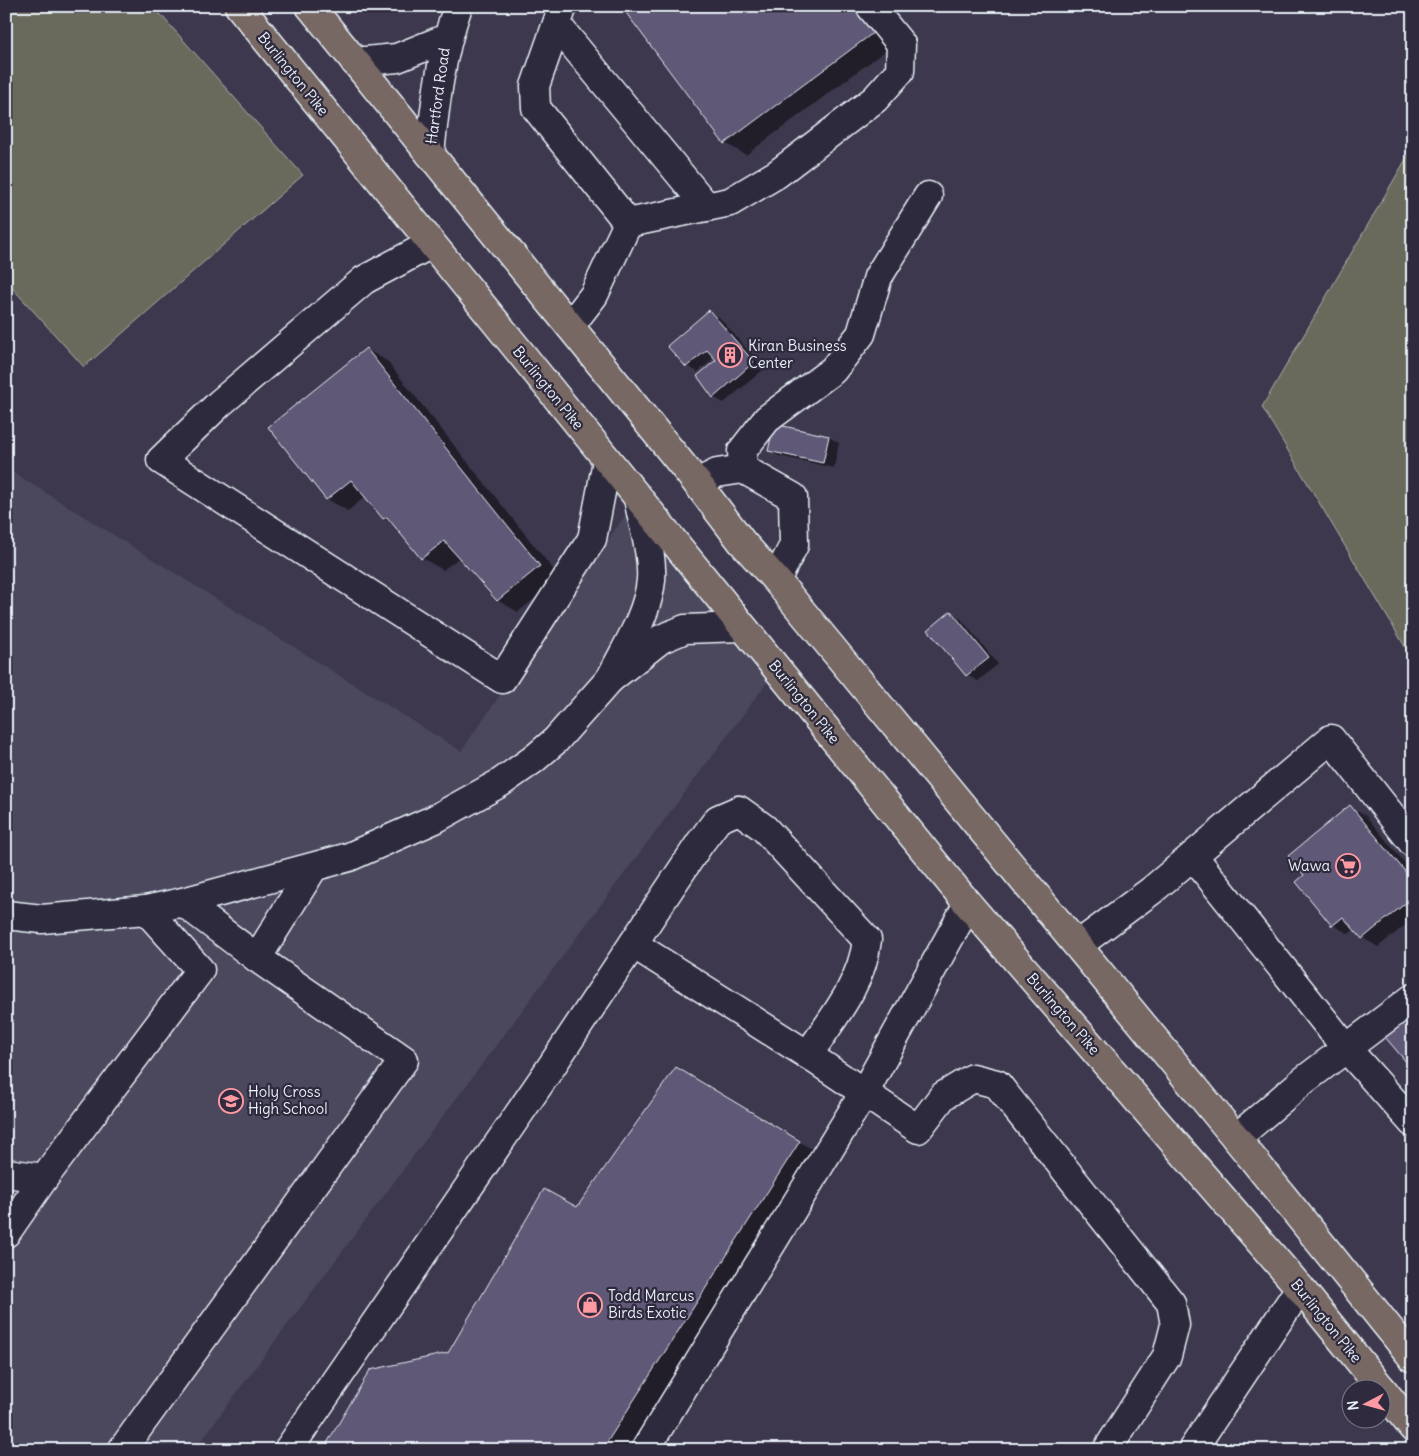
<svg xmlns="http://www.w3.org/2000/svg" width="1419" height="1456" viewBox="0 0 1419 1456" font-family="Delius,sans-serif">
	<style>
		.built { fill: #4b465d }
		.green { fill: #6a6a5b; stroke: #a9aeaa }
		.shadow { fill: #0007 }
		.building { fill: #615977; stroke: #e8f1f8 }
		.lines { fill: none; stroke-linecap: round; stroke-linejoin: round }
		.minor-casing { stroke: #e8f1f8; stroke-width: 31 }
		.highway-casing { stroke: #e8f1f8; stroke-width: 31 }
		.minor { stroke: #2f2a3d; stroke-width: 28 }
		.highway { stroke: #776864; stroke-width: 28 }
		.labels { text-anchor: middle; stroke-width: 4.5; stroke-linejoin: round; paint-order: stroke }
		.street-label { font-size: 15px; fill: #e8f1f8; stroke: #2f2a3d }
		.poi-label { font-size: 15px; fill: #e8f1f8; stroke: #2f2a3d; text-anchor: start }
	</style>
	<rect width="100%" height="100%" fill="#3e384e"/>
	<filter id="ink" filterUnits="userSpaceOnUse"><feTurbulence type="fractalNoise" baseFrequency=".02" numOctaves="2"/><feDisplacementMap in="SourceGraphic" scale="10" xChannelSelector="R" yChannelSelector="G"/><feConvolveMatrix kernelMatrix="1 2 1 2 8 2 1 2 1" color-interpolation-filters="sRGB"/></filter>
	<g filter="url(#ink)">
		<polygon class="built" points="6,468 461,751 638,497 777,669 194,1450 6,1450"/>
		<g class="green">
			<polygon points="6,6 153,6 303,175 84,367 6,281"/>
			<polygon points="1413,147 1413,660 1262,407"/>
		</g>
		<g class="shadow">
			<polygon points="379,6 397,6 390,12"/>
			<polygon points="623,6 864,6 893,45 746,155 725,143"/>
			<polygon points="709,311 719,317 764,369 724,403 713,397 717,360 715,357 698,372 687,366 669,346"/>
			<polygon points="366,349 387,361 560,578 518,612 497,600 460,557 443,570 422,558 396,525 384,519 366,496 348,511 327,499"/>
			<polygon points="774,425 829,437 839,443 834,468 779,456 769,451"/>
			<polygon points="951,613 961,619 998,664 978,681 967,675 930,630"/>
			<polygon points="1350,807 1366,816 1413,873 1413,919 1378,947 1363,938 1355,929 1349,934 1333,925 1306,876"/>
			<polygon points="676,1069 820,1154 631,1450 325,1450 449,1354 577,1209"/>
		</g>
		<g class="building">
			<polygon points="621,6 853,6 873,33 724,144"/>
			<polygon points="709,310 754,362 713,398 697,376 716,360 707,350 686,367 667,346"/>
			<polygon points="366,348 540,566 497,601 444,541 421,559 387,517 383,519 351,480 326,500 268,427"/>
			<polygon points="774,424 829,436 823,463 768,451"/>
			<polygon points="951,611 989,658 966,676 928,630"/>
			<polygon points="1350,805 1413,881 1413,897 1362,939 1343,917 1332,926 1296,882 1304,875 1288,856"/>
			<polygon points="1413,1014 1413,1070 1385,1037"/>
			<polygon points="676,1067 800,1141 602,1450 323,1450 370,1370 448,1353 544,1189 577,1207"/>
		</g>
		<g class="lines">
			<defs>
				<g id="minor">
					<polyline points="563,6 535,86 536,108 628,223"/>
					<polyline points="557,25 707,207"/>
					<polyline points="355,62 397,58 447,38"/>
					<path d="M430 154C435 104 441 54 458 6"/>
					<polyline points="628,223 730,202 777,174 875,99 900,71 901,44 870,6"/>
					<polyline points="431,244 364,280 219,404 161,460 502,679 592,539 607,461"/>
					<polyline points="570,326 594,295 628,223"/>
					<polyline points="743,469 742,451 767,419 833,370 861,334 878,277 928,196"/>
					<polyline points="697,483 717,473 743,469 793,497 794,545 776,580"/>
					<path d="M638 497C642 523 653 553 651 580 648 615 625 649 610 679L661 639 685 629 742 627"/>
					<polyline points="1193,856 1346,1048 1413,1123"/>
					<polyline points="6,915 42,919 146,910 183,902 349,857 435,819 500,783 534,759 556,740 610,679"/>
					<polyline points="633,944 808,1055"/>
					<polyline points="1078,945 1151,891 1331,739 1413,843"/>
					<polyline points="257,958 313,868"/>
					<polyline points="1236,1138 1303,1081 1413,998"/>
					<polyline points="6,1173 44,1178"/>
					<polyline points="6,1233 44,1178 200,970 146,910"/>
					<polyline points="122,1450 404,1060 257,958 183,902"/>
					<path d="M288 1450 549 1070 700 843 718 819 739 810 764 828 867 940C862 984 832 1019 808 1055L918 1129 943 1096 973 1078 997 1084 1171 1303 1175 1325 1167 1356 1107 1450"/>
					<polyline points="645,1450 864,1093 968,904"/>
					<polyline points="1192,1450 1300,1288"/>
				</g>
				<g id="highway">
					<polyline points="239,6 968,904 1300,1288 1381,1388"/>
					<polyline points="310,6 697,483 742,542 776,580 1236,1138 1413,1358"/>
					<polyline points="1382,1389 1413,1428"/>
				</g>
			</defs>
			<use href="#minor" class="minor-casing"/>
			<use href="#highway" class="highway-casing"/>
			<use href="#minor" class="minor"/>
			<use href="#highway" class="highway"/>
		</g>
	</g>
	<defs>
		<symbol id="building-ring" viewBox="-11 -11 22 22"><circle r="9.5" fill="#2f2a3d" stroke="#ff9aa2" stroke-width="1.5"/><path d="M-4-6H4V6H1V3H-1V6H-4ZM-2.5-4.3h1.7v1.8h-1.7ZM.8-4.3h1.7v1.8H.8ZM-2.5-1h1.7V.8h-1.7ZM.8-1h1.7V.8H.8Z" fill="#ff9aa2"/></symbol>
		<symbol id="supermarket-ring" viewBox="-11 -11 22 22"><circle r="9.5" fill="#2f2a3d" stroke="#ff9aa2" stroke-width="1.5"/><path d="M-6-5.5h2.5l.6 2H6L4.5 2H-2.5L-4.4-4H-6ZM-1.5 3.2a1.3 1.3 0 1 0 .1 0ZM3 3.2a1.3 1.3 0 1 0 .1 0Z" fill="#ff9aa2"/></symbol>
		<symbol id="school-ring" viewBox="-11 -11 22 22"><circle r="9.5" fill="#2f2a3d" stroke="#ff9aa2" stroke-width="1.5"/><path d="M0-5L7-2L0 1L-7-2ZM-4 1L0 2.5L4 1V4Q0 6-4 4Z" fill="#ff9aa2"/></symbol>
		<symbol id="shop-ring" viewBox="-11 -11 22 22"><circle r="9.5" fill="#2f2a3d" stroke="#ff9aa2" stroke-width="1.5"/><path d="M-5-2.5h2.3a2.7 3.5 0 0 1 5.4 0H5L5.5 6h-11ZM-1.5-2.5h3a1.5 2.3 0 0 0-3 0Z" fill="#ff9aa2"/></symbol>
	</defs>
	<g fill-rule="evenodd">
		<use href="#building-ring" x="716" y="341" width="28" height="28"/>
		<use href="#supermarket-ring" x="1334" y="852" width="28" height="28"/>
		<use href="#school-ring" x="217" y="1087" width="28" height="28"/>
		<use href="#shop-ring" x="576" y="1291" width="28" height="28"/>
	</g>
	<g class="labels">
		<g class="street-label">
			<text transform="translate(293 74) rotate(51)" y="5">Burlington Pike</text>
			<text transform="translate(438 96) rotate(-82)" y="5">Hartford Road</text>
			<text transform="translate(548 388) rotate(51)" y="5">Burlington Pike</text>
			<text transform="translate(804 702) rotate(51)" y="5">Burlington Pike</text>
			<text transform="translate(1063 1014) rotate(49)" y="5">Burlington Pike</text>
			<text transform="translate(1326 1321) rotate(51)" y="5">Burlington Pike</text>
		</g>
		<g class="poi-label">
			<text x="748" y="351">Kiran Business<tspan x="748" dy="17">Center</tspan></text>
			<text x="1330" y="871" text-anchor="end">Wawa</text>
			<text x="248" y="1097">Holy Cross<tspan x="248" dy="17">High School</tspan></text>
			<text x="608" y="1301">Todd Marcus<tspan x="608" dy="17">Birds Exotic</tspan></text>
		</g>
	</g>
	<rect width="1419" height="1456" fill="none" stroke="#2f2a3d" stroke-width="25"/>
	<rect x="12" y="12" width="1394" height="1431" fill="none" stroke="#e8f1f8" stroke-width="2" filter="url(#ink)"/>
	<g transform="translate(1366 1404) rotate(264)"><circle r="24" fill="#2f2a3d" stroke="#797a88"/>
	<path d="M0-4L9 19L0 12L-9 19Z" fill="#ff9aa2"/>
	<text y="-8" font-size="14" font-weight="bold" text-anchor="middle" fill="#e8f1f8">N</text>
	</g>
</svg>
